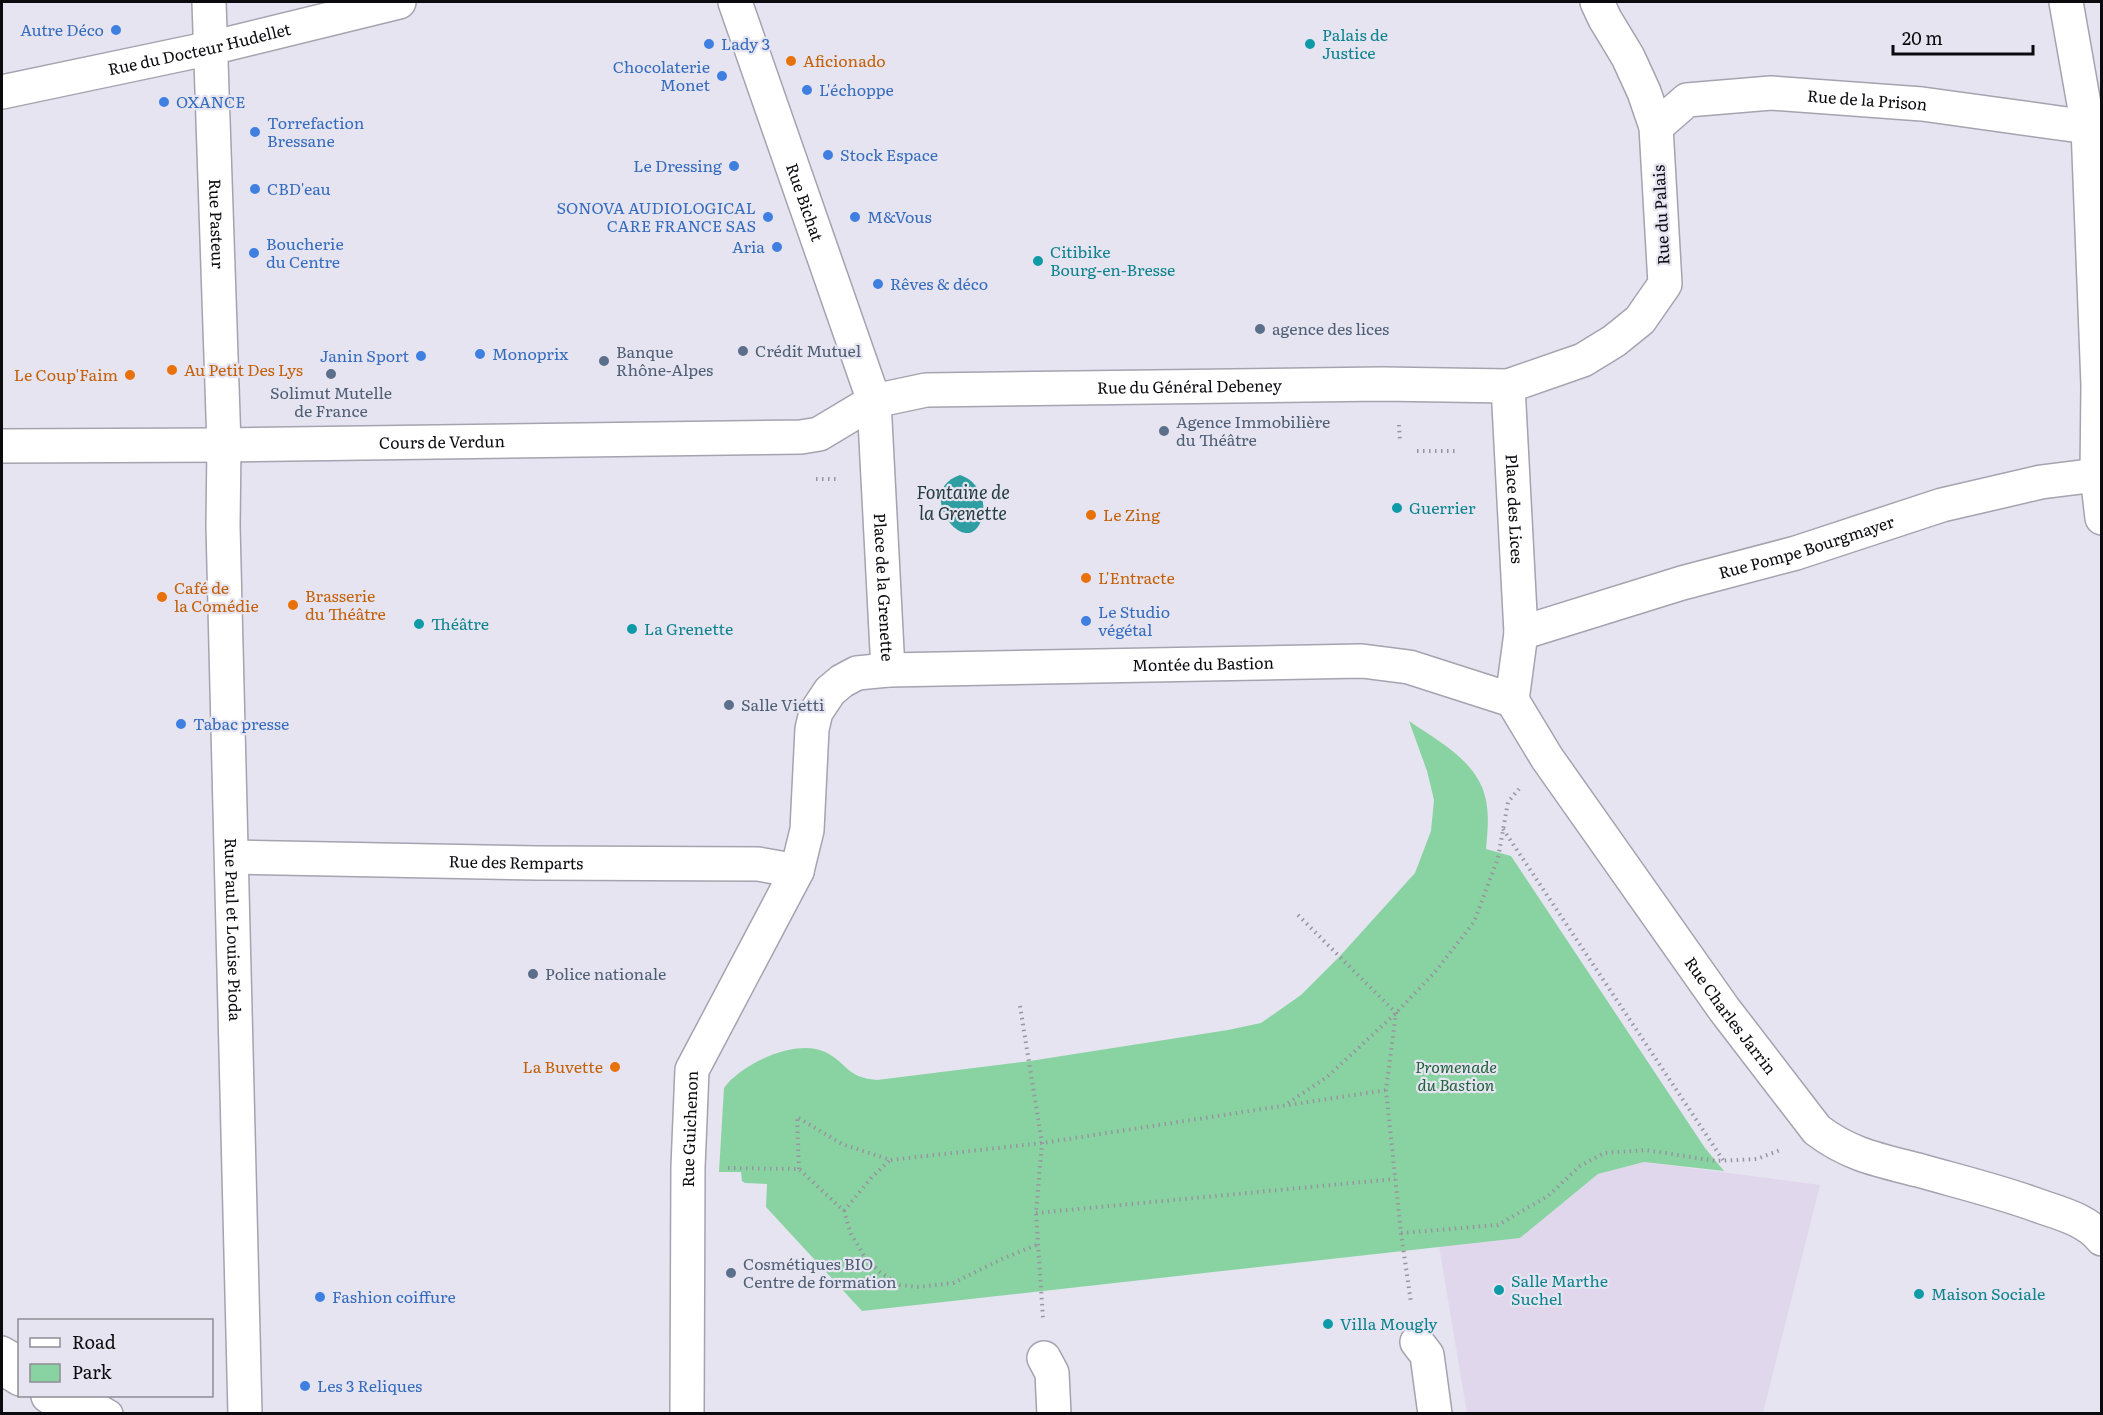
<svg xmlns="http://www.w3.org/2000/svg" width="2103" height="1415" viewBox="0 0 2103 1415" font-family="Literata,serif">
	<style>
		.education { fill: #e0d7ec }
		.green { fill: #89d3a2 }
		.water { fill: #2e9ea2 }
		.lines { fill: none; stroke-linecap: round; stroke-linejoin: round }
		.lane-casing { stroke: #a4a3af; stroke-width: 30 }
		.street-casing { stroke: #a4a3af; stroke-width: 36 }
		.secondary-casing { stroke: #a4a3af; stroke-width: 36 }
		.path { stroke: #9796a0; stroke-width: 4; stroke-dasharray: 1.5 4.5; stroke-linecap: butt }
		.lane { stroke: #fff; stroke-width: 27 }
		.street { stroke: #fff; stroke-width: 33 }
		.secondary { stroke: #fff; stroke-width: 33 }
		.shop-dot { fill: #3f7fe0; stroke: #e5e4f0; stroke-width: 2 }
		.culture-dot { fill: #0f9aa8; stroke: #e5e4f0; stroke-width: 2 }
		.food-dot { fill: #e8710a; stroke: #e5e4f0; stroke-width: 2 }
		.service-dot { fill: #5c6f8a; stroke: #e5e4f0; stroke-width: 2 }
		.labels { text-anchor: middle; stroke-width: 4.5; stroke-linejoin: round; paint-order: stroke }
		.shop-label { font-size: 16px; fill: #366cbe; stroke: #e5e4f0; text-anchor: start }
		.culture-label { font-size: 16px; fill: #0d838f; stroke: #e5e4f0; text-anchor: start }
		.street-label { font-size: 16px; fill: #0b0b0f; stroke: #e5e4f0 }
		.food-label { font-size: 16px; fill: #c56008; stroke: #e5e4f0; text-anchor: start }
		.service-label { font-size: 16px; fill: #4e5e75; stroke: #e5e4f0; text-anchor: start }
		.park-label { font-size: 16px; font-style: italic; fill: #20613b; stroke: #e5e4f0 }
		.water-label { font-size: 18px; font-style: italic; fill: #243c3d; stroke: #e5e4f0 }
	</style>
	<rect width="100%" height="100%" fill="#e5e4f0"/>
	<polygon class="education" points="1644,1162 1820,1185 1763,1413 1467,1413 1439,1246 1520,1238 1598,1174"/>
	<path class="green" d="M1409 721C1441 743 1483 764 1487 807 1489 821 1487 836 1486 849L1511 856 1705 1148 1724 1171 1644 1162 1598 1174 1520 1238 862 1311 766 1207 767 1184 745 1183 742 1181 741 1172H719L724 1088C741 1064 796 1038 825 1052 848 1063 845 1077 877 1080L1030 1061 1228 1030 1261 1023 1301 995 1340 956 1415 873 1431 831 1434 800 1427 771Z"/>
	<path class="water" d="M960 475C979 481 988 503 981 521 965 561 913 490 960 475Z"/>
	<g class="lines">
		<defs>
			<g id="lane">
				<polyline points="2,1350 20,1360"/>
				<polyline points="78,1396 109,1414"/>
			</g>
			<g id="street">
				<path id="s1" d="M209 2 224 445 223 526 245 1414"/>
				<path id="s2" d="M735 2 874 401 888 670"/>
				<polyline points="2066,2 2088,127 2098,385 2097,475 2102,518"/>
				<path id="s3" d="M2 92 211 48 399 2"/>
				<path id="s4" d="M1656 127 1687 100 1771 93 1922 104 2088 127"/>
				<path id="s5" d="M1508 386 1521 633 1512 700 1547 758 1724 1009 1817 1130C1850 1155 1879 1160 1918 1170 1960 1182 2002 1192 2042 1207 2063 1214 2088 1221 2102 1239"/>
				<path id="s6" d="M2 446 224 445 801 437 819 434 874 401 926 390 1382 384 1508 386 1583 360 1614 341 1640 320 1665 284 1656 127 1644 92 1628 57 1605 19 1597 2"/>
				<path id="s7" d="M1521 633 1682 583 1796 553 1942 505 2041 482 2097 475"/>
				<path id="s8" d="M232 857 538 863 758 864 797 871"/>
				<polyline points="1417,1342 1427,1355 1435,1414"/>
				<polyline points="1044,1358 1052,1373 1054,1414"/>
				<path id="s9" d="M687 1414 688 1167 692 1070 797 871 807 830 812 729 816 712 830 691 842 681 857 673 888 670 1362 661 1409 667 1512 700"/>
			</g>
			<g id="secondary">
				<polyline points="2,1368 20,1379"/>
				<polyline points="48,1396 78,1414"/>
			</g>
		</defs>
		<use href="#lane" class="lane-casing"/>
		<use href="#street" class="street-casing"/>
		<use href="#secondary" class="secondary-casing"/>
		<g class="path">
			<polyline points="1399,425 1400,441"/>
			<polyline points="1417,451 1455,451"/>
			<polyline points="816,479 839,479"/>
			<polyline points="1503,829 1723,1160"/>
			<polyline points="1298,915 1396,1013 1386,1090 1401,1233 1411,1303"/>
			<polyline points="1020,1006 1042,1143 1036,1213 1043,1318"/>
			<polyline points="1288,1103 1327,1077 1396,1013 1435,972 1474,922 1498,858 1508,802 1519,789"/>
			<polyline points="728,1168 799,1169 844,1211 851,1234 866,1259 880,1272 900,1285 917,1287 953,1283 1004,1258 1039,1244"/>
			<polyline points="799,1169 797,1117 842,1144 890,1160 1042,1143 1386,1090"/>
			<polyline points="844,1211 871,1178 890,1160"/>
			<polyline points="1036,1213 1395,1179"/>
			<polyline points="1401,1233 1498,1225 1548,1196 1580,1166 1604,1153 1646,1150 1716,1161 1757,1159 1780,1150"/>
		</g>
		<use href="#lane" class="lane"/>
		<use href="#street" class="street"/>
		<use href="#secondary" class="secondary"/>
	</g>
	<g class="shop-dot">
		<circle cx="116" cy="30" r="6"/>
		<circle cx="709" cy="44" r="6"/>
		<circle cx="722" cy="76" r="6"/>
		<circle cx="807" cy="90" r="6"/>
		<circle cx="164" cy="102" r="6"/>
		<circle cx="255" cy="132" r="6"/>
		<circle cx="828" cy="155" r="6"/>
		<circle cx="734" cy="166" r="6"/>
		<circle cx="255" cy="189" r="6"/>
		<circle cx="768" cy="217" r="6"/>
		<circle cx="855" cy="217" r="6"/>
		<circle cx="777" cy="247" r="6"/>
		<circle cx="254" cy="253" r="6"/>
		<circle cx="878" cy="284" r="6"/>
		<circle cx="480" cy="354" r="6"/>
		<circle cx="421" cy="356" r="6"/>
		<circle cx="1086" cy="621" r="6"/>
		<circle cx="181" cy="724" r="6"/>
		<circle cx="320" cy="1297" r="6"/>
		<circle cx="305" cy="1386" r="6"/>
	</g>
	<g class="culture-dot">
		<circle cx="1310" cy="44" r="6"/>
		<circle cx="1038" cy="261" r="6"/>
		<circle cx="1397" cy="508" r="6"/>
		<circle cx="419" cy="624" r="6"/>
		<circle cx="632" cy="629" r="6"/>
		<circle cx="1499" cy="1290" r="6"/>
		<circle cx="1919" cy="1294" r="6"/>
		<circle cx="1328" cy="1324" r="6"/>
	</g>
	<g class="food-dot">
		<circle cx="791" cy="61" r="6"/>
		<circle cx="172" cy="370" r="6"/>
		<circle cx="130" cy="375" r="6"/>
		<circle cx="1091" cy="515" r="6"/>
		<circle cx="1086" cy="578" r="6"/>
		<circle cx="162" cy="597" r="6"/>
		<circle cx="293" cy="605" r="6"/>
		<circle cx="615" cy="1067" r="6"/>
	</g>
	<g class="service-dot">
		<circle cx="1260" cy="329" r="6"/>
		<circle cx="743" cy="351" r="6"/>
		<circle cx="604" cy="361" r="6"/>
		<circle cx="331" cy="374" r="6"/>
		<circle cx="1164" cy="431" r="6"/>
		<circle cx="729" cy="705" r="6"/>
		<circle cx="533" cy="974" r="6"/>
		<circle cx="731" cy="1273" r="6"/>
	</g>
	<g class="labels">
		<g class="shop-label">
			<text x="104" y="36" text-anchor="end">Autre Déco</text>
			<text x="721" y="50">Lady 3</text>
			<text x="710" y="73" text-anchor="end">Chocolaterie<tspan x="710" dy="18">Monet</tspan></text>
			<text x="819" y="96">L'échoppe</text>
			<text x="176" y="108">OXANCE</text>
			<text x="267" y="129">Torrefaction<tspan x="267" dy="18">Bressane</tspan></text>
			<text x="840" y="161">Stock Espace</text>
			<text x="722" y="172" text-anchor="end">Le Dressing</text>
			<text x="267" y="195">CBD'eau</text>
			<text x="756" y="214" text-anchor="end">SONOVA AUDIOLOGICAL<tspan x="756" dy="18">CARE FRANCE SAS</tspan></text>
			<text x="867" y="223">M&amp;Vous</text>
			<text x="266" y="250">Boucherie<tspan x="266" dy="18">du Centre</tspan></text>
			<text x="765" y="253" text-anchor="end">Aria</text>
			<text x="890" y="290">Rêves &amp; déco</text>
			<text x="492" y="360">Monoprix</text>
			<text x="409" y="362" text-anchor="end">Janin Sport</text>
			<text x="1098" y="618">Le Studio<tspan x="1098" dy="18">végétal</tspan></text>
			<text x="193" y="730">Tabac presse</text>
			<text x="332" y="1303">Fashion coiffure</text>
			<text x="317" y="1392">Les 3 Reliques</text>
		</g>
		<g class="culture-label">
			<text x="1322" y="41">Palais de<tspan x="1322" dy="18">Justice</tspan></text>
			<text x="1050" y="258">Citibike<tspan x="1050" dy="18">Bourg-en-Bresse</tspan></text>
			<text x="1409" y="514">Guerrier</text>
			<text x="431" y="630">Théâtre</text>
			<text x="644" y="635">La Grenette</text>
			<text x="1511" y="1287">Salle Marthe<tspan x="1511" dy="18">Suchel</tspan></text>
			<text x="1931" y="1300">Maison Sociale</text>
			<text x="1340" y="1330">Villa Mougly</text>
		</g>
		<g class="street-label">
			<text dy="6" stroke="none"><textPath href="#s3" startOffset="202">Rue du Docteur Hudellet</textPath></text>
			<text dy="6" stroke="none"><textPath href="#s4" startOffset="222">Rue de la Prison</textPath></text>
			<text dy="6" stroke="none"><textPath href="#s2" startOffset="212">Rue Bichat</textPath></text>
			<text transform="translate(1661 215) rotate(-93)" y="6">Rue du Palais</text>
			<text dy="6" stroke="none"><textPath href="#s1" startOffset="222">Rue Pasteur</textPath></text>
			<text dy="6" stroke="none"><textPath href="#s6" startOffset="1198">Rue du Général Debeney</textPath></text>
			<text dy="6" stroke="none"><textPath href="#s6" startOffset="440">Cours de Verdun</textPath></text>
			<text dy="6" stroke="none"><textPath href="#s5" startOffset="123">Place des Lices</textPath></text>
			<text dy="6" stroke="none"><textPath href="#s7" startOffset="298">Rue Pompe Bourgmayer</textPath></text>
			<text dy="6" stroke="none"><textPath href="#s2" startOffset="609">Place de la Grenette</textPath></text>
			<text dy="6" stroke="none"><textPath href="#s9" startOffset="1134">Montée du Bastion</textPath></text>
			<text dy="6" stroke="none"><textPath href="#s8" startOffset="284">Rue des Remparts</textPath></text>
			<text dy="6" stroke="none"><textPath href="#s1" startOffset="928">Rue Paul et Louise Pioda</textPath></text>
			<text dy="6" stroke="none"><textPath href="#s5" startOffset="699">Rue Charles Jarrin</textPath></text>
			<text dy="6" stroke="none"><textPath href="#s9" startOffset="285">Rue Guichenon</textPath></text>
		</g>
		<g class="food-label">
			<text x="803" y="67">Aficionado</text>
			<text x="184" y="376">Au Petit Des Lys</text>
			<text x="118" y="381" text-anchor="end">Le Coup'Faim</text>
			<text x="1103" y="521">Le Zing</text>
			<text x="1098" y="584">L'Entracte</text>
			<text x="174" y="594">Café de<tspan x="174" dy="18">la Comédie</tspan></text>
			<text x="305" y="602">Brasserie<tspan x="305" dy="18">du Théâtre</tspan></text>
			<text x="603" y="1073" text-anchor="end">La Buvette</text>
		</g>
		<g class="service-label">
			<text x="1272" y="335">agence des lices</text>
			<text x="755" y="357">Crédit Mutuel</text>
			<text x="616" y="358">Banque<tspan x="616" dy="18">Rhône-Alpes</tspan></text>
			<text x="331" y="399" text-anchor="middle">Solimut Mutelle<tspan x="331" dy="18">de France</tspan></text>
			<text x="1176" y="428">Agence Immobilière<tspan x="1176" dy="18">du Théâtre</tspan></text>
			<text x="741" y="711">Salle Vietti</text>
			<text x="545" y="980">Police nationale</text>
			<text x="743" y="1270">Cosmétiques BIO<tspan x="743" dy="18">Centre de formation</tspan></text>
		</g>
		<g class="park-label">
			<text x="1456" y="1073">Promenade<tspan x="1456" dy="18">du Bastion</tspan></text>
		</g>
		<g class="water-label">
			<text x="963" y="499">Fontaine de<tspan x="963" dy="21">la Grenette</tspan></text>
		</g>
	</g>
	<rect width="2103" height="1415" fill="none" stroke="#0b0b0f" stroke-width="6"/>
	<rect x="18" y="1319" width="195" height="78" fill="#e5e4f0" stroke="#8e8d96" stroke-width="1.5"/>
	<rect x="30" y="1338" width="30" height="9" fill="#ffffff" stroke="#8e8d96" stroke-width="1.5"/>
	<text x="72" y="1349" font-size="18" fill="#0b0b0f">Road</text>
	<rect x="30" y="1364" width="30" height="18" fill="#89d3a2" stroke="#8e8d96" stroke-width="1.5"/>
	<text x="72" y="1379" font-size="18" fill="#0b0b0f">Park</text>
	<path d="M1893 45v9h140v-9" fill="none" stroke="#0b0b0f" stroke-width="3"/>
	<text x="1902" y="45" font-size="18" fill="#0b0b0f" stroke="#e5e4f0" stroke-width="4.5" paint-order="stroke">20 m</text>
</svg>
